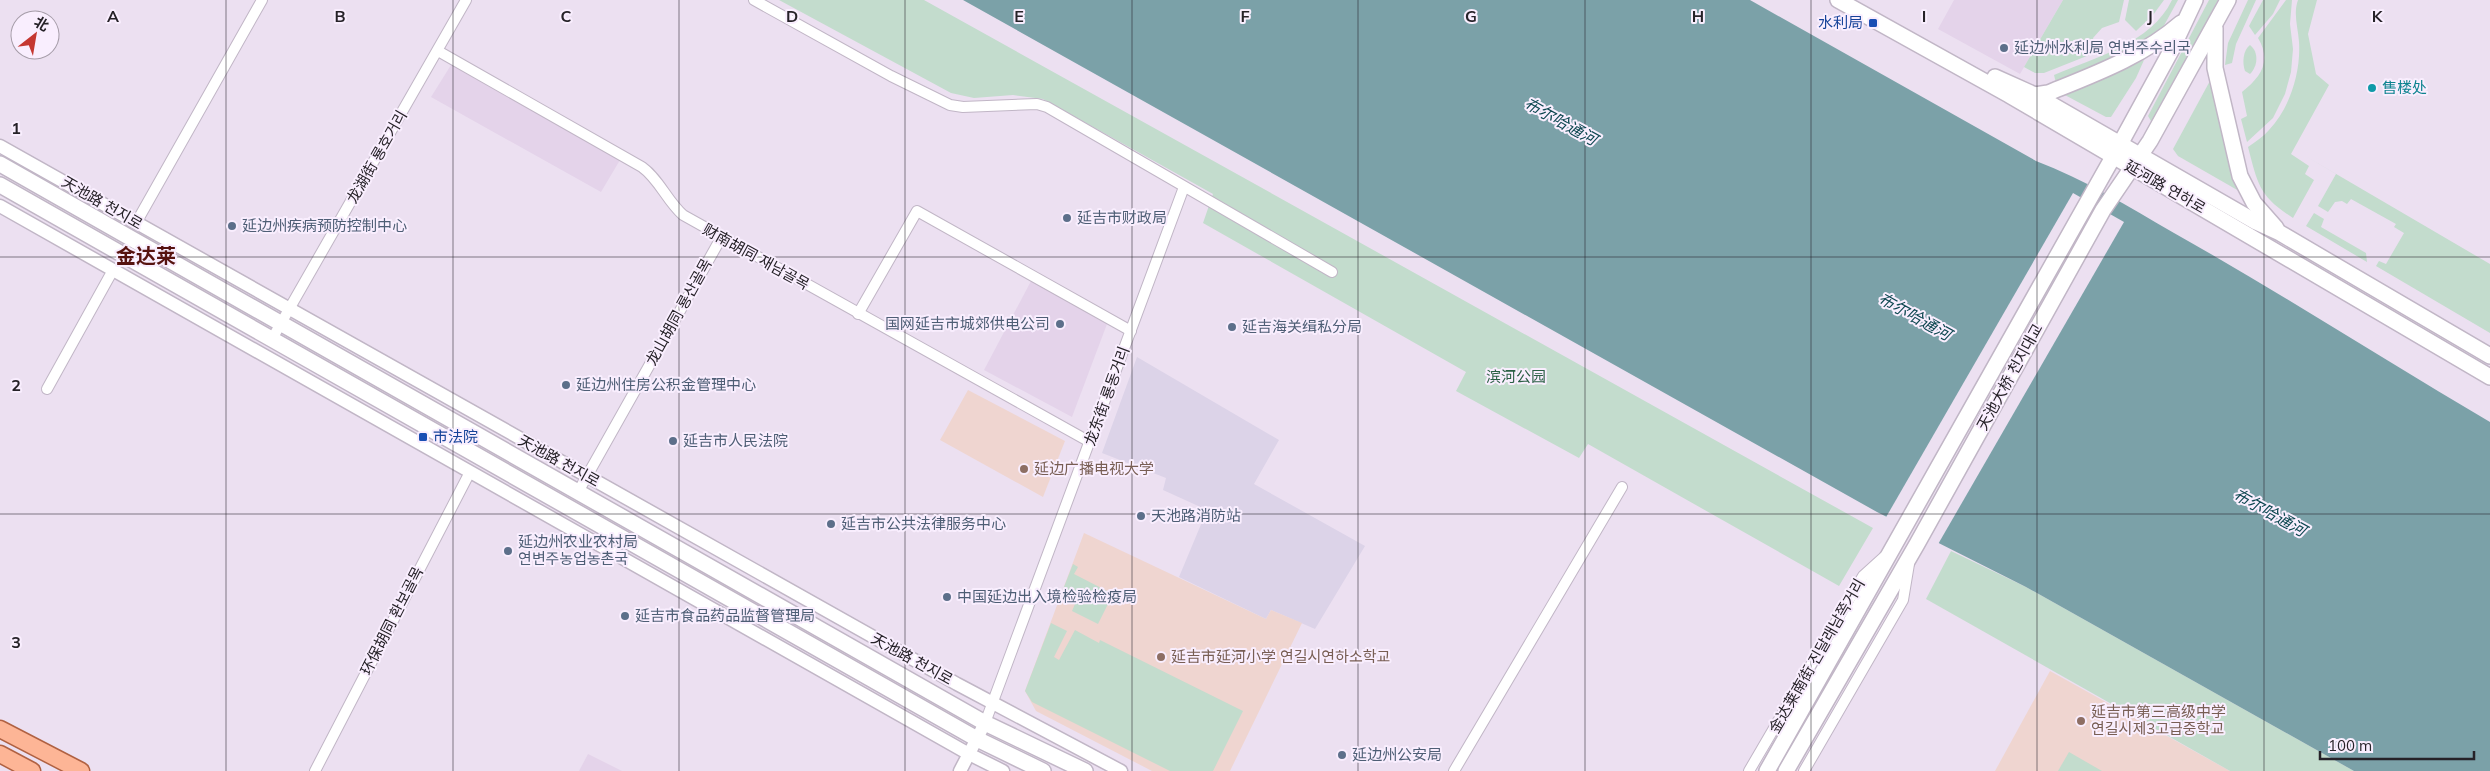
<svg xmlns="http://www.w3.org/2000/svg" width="2490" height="771" viewBox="0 0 2490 771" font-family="Mulish,'Noto Sans SC','Noto Sans KR',sans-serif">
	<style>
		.built { fill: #e4d3ea }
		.industrial { fill: #dcd3e8 }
		.education { fill: #efd5d0 }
		.green { fill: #c3dccd }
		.water { fill: #7ba1a8 }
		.pier { fill: #ece0f1 }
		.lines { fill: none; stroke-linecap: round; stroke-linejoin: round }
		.minor-casing { stroke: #c1b6c6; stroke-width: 12 }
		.tertiary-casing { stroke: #c1b6c6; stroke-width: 15 }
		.secondary-casing { stroke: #c1b6c6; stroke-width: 18 }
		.primary-casing { stroke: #b06142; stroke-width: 19 }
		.minor { stroke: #fff; stroke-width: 10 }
		.tertiary { stroke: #fff; stroke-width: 12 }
		.secondary { stroke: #fff; stroke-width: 15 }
		.primary { stroke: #fdb596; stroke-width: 16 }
		.grid { fill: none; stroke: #262228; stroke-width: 1; stroke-opacity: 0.55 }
		.transit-dot { fill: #1a4fb4; stroke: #f9eefe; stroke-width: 2 }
		.service-dot { fill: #5c6f8a; stroke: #f9eefe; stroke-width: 2 }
		.culture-dot { fill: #0f9aa8; stroke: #f9eefe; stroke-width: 2 }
		.education-dot { fill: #8d6e63; stroke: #f9eefe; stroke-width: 2 }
		.labels { text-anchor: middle; stroke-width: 4; stroke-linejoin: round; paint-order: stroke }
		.transit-label { font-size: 15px; fill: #164399; stroke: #f9eefe; text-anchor: end }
		.service-label { font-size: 15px; fill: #4e5e75; stroke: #f9eefe; text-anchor: start }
		.culture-label { font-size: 15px; fill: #0d838f; stroke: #f9eefe; text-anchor: start }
		.street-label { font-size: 15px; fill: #262228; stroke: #f9eefe }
		.park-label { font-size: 15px; fill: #2a5f44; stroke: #f9eefe }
		.education-label { font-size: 15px; fill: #785e54; stroke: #f9eefe; text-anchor: start }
		.water-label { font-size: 16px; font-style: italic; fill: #0d4750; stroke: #f9eefe }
		.district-label { font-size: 20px; font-weight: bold; fill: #56120f; stroke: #f9eefe }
		.grid-label { font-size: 16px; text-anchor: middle; font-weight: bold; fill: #262228; stroke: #f9eefe; stroke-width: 4; stroke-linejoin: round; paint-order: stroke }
	</style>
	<rect width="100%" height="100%" fill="#ece0f1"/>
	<g class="built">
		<polygon points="1954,0 2063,0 2020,74 1938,29"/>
		<polygon points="451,65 620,160 601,192 431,97"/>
		<polygon points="1031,281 1107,324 1072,417 984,370"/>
		<polygon points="588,754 622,771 579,771"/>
	</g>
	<polygon class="industrial" points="1137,357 1279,440 1254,484 1365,546 1315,629 1271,610 1266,619 1179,577 1207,510 1163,490 1166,478 1102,453"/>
	<g class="education">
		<polygon points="968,390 1065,441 1043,497 940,440"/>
		<polygon points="1084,533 1266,619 1271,610 1302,623 1230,771 1152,771 1036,711 1025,691"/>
		<polygon points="2050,671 2230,771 1995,771"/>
	</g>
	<g class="green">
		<polygon points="779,0 924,0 1873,528 1839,586 1588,444 1579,458 1456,391 1466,372 1203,223 1213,194 1043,99 1013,95 974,98 951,93"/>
		<polygon points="2063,0 2124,0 2119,22 2102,28 2093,38 2097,52 2044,73 2035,73 2024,67"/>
		<polygon points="2129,0 2164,0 2153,15 2136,31 2125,20"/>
		<path d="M2172 0H2178L2161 31 2139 46 2056 83 2054 75C2095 57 2151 44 2172 0Z"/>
		<polygon points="2209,0 2218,0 2154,120 2151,121 2148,116"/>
		<polygon points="2248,0 2256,0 2236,44 2232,63 2225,65 2228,43"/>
		<polygon points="2263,0 2280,0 2273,14 2255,35 2249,26"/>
		<path d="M2286 0H2292L2290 24 2293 49 2291 72 2285 94 2273 118 2247 142 2241 119 2247 116 2242 92C2261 77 2272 61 2258 38Z"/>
		<path d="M2298 0H2317L2308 34 2316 74 2329 85 2291 154 2309 166 2305 174 2314 180 2293 218C2259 196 2258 185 2248 147 2255 142 2263 137 2269 130 2290 108 2301 72 2299 42 2298 27 2293 14 2298 0Z"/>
		<path d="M2250 45C2259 52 2258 66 2250 74L2245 71C2242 63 2243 50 2250 45Z"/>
		<polygon points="2144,60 2136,78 2111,117 2106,117 2063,94"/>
		<polygon points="2211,79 2241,190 2239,191 2178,156 2173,149"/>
		<polygon points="2302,154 2490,264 2490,333 2376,266 2379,261 2386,264 2404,233 2394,227 2396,224 2351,199 2347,204 2342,201 2335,202 2328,212 2318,206 2336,174"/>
		<polygon points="2314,213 2324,219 2321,227 2366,253 2367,262 2306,226"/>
		<polygon points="1951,551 2026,587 2354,771 2230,771 1926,599"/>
		<polygon points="1073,564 1078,567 1074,574 1113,594 1098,624 1072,611 1075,604 1060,597"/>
		<polygon points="1051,623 1067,631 1054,657 1059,660 1075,630 1099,643 1100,640 1243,711 1213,771 1170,771 1032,702 1025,691"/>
		<polygon points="2069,752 2102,771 2058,771"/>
	</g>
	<path class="water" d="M963 0H1750L2036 161C2084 179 2129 207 2174 233 2281 293 2384 360 2490 422V771H2354L2026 587 1877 512Z"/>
	<polygon class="pier" points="2073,193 2124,222 1937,546 1885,519"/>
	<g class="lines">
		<defs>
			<g id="minor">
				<polyline points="754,0 891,76 950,105 963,107 1037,104 1047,107 1332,272"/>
				<path d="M438 51 642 167C659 179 667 201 683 215L1090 442"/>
				<polyline points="136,223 262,0"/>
				<polyline points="858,314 917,211 1131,331"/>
				<polyline points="272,339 466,0"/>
				<polyline points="47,389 113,270"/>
				<polyline points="578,492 721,238"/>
				<polyline points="985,723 1184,187"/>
				<polyline points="315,771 470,472"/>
				<polyline points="1454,771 1622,487"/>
				<polyline points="1749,771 1863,576 1884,557"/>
				<polyline points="1804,771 1903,600 1909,564"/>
			</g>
			<g id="tertiary">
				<polyline points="0,146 957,684 1121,771"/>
				<polyline points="0,206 969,754 1003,771"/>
				<polyline points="960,771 985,723"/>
			</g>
			<g id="secondary">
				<polyline points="1838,0 2009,95 2490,377"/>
				<polyline points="2215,28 2215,68 2240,176 2254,203 2276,228"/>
				<polyline points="1995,77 2035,95 2256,222 2280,233 2490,356"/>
				<path d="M2035 95 2048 93C2095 74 2142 57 2181 23"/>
				<polyline points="0,164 985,723 1085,771"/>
				<polyline points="0,185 977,739 1043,771"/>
				<polyline points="1767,771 2113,157 2172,49 2195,0"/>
				<polyline points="1786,771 1917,544 2103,210 2150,141 2228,0"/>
			</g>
			<g id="primary">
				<polyline points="0,729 81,771"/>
				<polyline points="0,754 32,771"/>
			</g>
		</defs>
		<use href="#minor" class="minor-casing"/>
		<use href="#tertiary" class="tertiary-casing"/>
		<use href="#secondary" class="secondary-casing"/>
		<use href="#primary" class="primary-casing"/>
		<use href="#minor" class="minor"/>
		<use href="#tertiary" class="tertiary"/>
		<use href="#secondary" class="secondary"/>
		<use href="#primary" class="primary"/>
	</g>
	<path class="grid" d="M226 0V771M453 0V771M679 0V771M905 0V771M1132 0V771M1358 0V771M1585 0V771M1811 0V771M2037 0V771M2264 0V771M0 257H2490M0 514H2490"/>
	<g class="transit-dot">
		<rect x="1868" y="18" width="10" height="10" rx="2.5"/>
		<rect x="418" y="432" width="10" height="10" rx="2.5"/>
	</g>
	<g class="service-dot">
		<circle cx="2004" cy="48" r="5"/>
		<circle cx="1067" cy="218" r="5"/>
		<circle cx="232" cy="226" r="5"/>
		<circle cx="1060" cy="324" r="5"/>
		<circle cx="1232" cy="327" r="5"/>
		<circle cx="566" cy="385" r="5"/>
		<circle cx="673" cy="441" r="5"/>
		<circle cx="1141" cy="516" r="5"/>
		<circle cx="831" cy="524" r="5"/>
		<circle cx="508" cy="551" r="5"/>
		<circle cx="947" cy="597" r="5"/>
		<circle cx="625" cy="616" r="5"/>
		<circle cx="1342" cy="755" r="5"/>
	</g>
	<circle class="culture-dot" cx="2372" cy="88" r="5"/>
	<g class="education-dot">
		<circle cx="1024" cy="469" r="5"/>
		<circle cx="1161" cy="657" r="5"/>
		<circle cx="2081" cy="721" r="5"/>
	</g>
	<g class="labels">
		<g class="transit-label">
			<text x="1863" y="28">水利局</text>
			<text x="433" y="442" text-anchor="start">市法院</text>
		</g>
		<g class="service-label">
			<text x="2014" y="53">延边州水利局 연변주수리국</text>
			<text x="1077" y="223">延吉市财政局</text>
			<text x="242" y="231">延边州疾病预防控制中心</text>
			<text x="1050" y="329" text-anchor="end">国网延吉市城郊供电公司</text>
			<text x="1242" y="332">延吉海关缉私分局</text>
			<text x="576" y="390">延边州住房公积金管理中心</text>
			<text x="683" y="446">延吉市人民法院</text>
			<text x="1151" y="521">天池路消防站</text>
			<text x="841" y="529">延吉市公共法律服务中心</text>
			<text x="518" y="547">延边州农业农村局<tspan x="518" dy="17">연변주농업농촌국</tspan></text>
			<text x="957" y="602">中国延边出入境检验检疫局</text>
			<text x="635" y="621">延吉市食品药品监督管理局</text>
			<text x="1352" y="760">延边州公安局</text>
		</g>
		<g class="culture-label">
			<text x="2382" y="93">售楼处</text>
		</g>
		<g class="street-label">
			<text transform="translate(377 157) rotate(-60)" y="5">龙湖街 룡호거리</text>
			<text transform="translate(2165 187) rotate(30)" y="5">延河路 연하로</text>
			<text transform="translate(102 203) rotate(30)" y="5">天池路 천지로</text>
			<text transform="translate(756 257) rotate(29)" y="5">财南胡同 재남골목</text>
			<text transform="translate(679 312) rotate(-61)" y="5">龙山胡同 룡산골목</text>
			<text transform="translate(2010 377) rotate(-61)" y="5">天池大桥 천지대교</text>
			<text transform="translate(1107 396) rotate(-70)" y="5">龙东街 룡동거리</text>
			<text transform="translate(559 461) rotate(29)" y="5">天池路 천지로</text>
			<text transform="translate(392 621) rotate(-63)" y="5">环保胡同 환보골목</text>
			<text transform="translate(1817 656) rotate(-60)" y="5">金达莱南街 진달래남쪽거리</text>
			<text transform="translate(912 659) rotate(29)" y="5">天池路 천지로</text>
		</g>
		<g class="park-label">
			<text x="1516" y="382">滨河公园</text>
		</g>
		<g class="education-label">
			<text x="1034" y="474">延边广播电视大学</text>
			<text x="1171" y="662">延吉市延河小学 연길시연하소학교</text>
			<text x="2091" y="717">延吉市第三高级中学<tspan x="2091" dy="17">연길시제3고급중학교</tspan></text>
		</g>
		<g class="water-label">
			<text transform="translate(1561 121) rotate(29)" y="6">布尔哈通河</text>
			<text transform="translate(1915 316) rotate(29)" y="6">布尔哈通河</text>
			<text transform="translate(2270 512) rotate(29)" y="6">布尔哈通河</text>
		</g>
		<g class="district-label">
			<text x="146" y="263">金达莱</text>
		</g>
	</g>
	<g class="grid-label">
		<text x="113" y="22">A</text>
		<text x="340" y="22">B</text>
		<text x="566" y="22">C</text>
		<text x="792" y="22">D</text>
		<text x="1019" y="22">E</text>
		<text x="1245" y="22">F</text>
		<text x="1471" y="22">G</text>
		<text x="1698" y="22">H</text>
		<text x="1924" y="22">I</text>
		<text x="2150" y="22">J</text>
		<text x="2377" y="22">K</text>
		<text x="16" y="134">1</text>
		<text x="16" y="391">2</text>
		<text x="16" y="648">3</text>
	</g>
	<g transform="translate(35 35) rotate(31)"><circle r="24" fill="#f9eefe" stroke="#a59ca8"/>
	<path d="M0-4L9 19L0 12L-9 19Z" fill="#c53731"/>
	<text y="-8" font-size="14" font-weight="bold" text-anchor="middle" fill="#262228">北</text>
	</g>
	<path d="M2320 751v8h154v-8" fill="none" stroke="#262228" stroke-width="2.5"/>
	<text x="2328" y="751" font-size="15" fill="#262228" stroke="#f9eefe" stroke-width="4" paint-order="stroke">100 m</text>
</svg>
